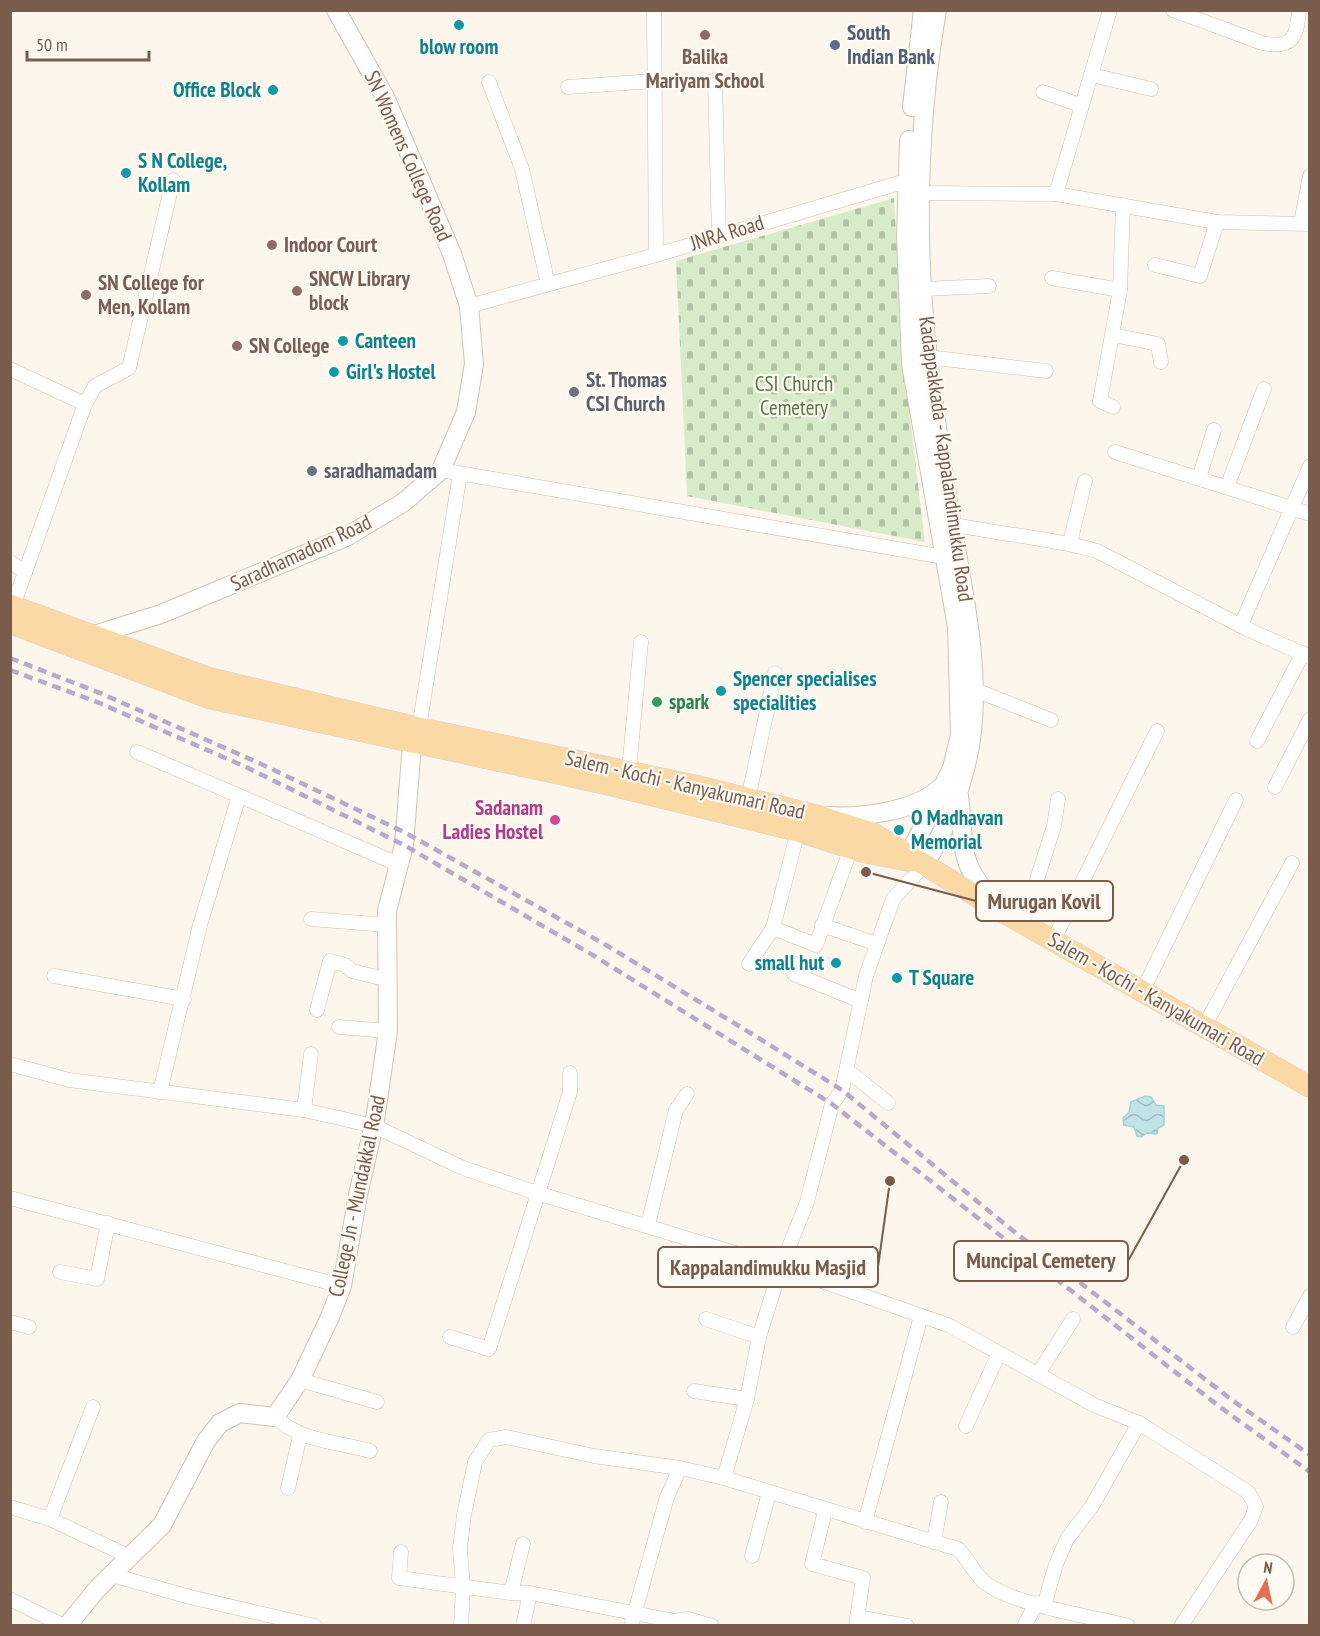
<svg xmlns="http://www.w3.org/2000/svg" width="1320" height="1636" viewBox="0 0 1320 1636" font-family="'PT Sans Narrow',sans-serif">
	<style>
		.cemetery { fill: url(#cemetery-stones) }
		.water { fill: url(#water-waves); stroke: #a5d3da; stroke-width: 1.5 }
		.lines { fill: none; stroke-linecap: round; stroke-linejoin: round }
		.street-casing { stroke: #d1beb0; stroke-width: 15 }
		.secondary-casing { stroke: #d6c0b0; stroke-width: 20 }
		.primary-casing { stroke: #dad1cd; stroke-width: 22 }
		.street { stroke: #fff; stroke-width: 14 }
		.secondary { stroke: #fff; stroke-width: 18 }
		.primary { stroke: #fbd9a5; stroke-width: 21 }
		.rail { stroke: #b9a8c9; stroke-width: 4.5; stroke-dasharray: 9 6; stroke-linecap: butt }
		.culture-dot { fill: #0f9aa8; stroke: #fffaf3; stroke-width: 2 }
		.education-dot { fill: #8d6e63; stroke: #fffaf3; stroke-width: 2 }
		.service-dot { fill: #5c6f8a; stroke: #fffaf3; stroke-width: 2 }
		.worship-dot { fill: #6b7280; stroke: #fffaf3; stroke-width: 2 }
		.leisure-dot { fill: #2e9e5b; stroke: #fffaf3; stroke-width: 2 }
		.hotel-dot { fill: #d1479c; stroke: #fffaf3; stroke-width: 2 }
		.labels { text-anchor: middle; stroke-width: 4.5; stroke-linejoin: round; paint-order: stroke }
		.service-label { font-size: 21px; font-weight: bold; fill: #4e5e75; stroke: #fffaf3; text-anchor: start }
		.culture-label { font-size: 21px; font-weight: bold; fill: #0d838f; stroke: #fffaf3; text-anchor: start }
		.education-label { font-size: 21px; font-weight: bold; fill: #785e54; stroke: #fffaf3; text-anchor: start }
		.street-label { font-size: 21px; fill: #7a5c4d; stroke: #fffaf3 }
		.worship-label { font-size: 21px; font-weight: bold; fill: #5b616d; stroke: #fffaf3; text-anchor: start }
		.park-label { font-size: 21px; fill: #537a41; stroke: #fffaf3 }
		.leisure-label { font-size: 21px; font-weight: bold; fill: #27864d; stroke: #fffaf3; text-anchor: start }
		.hotel-label { font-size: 21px; font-weight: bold; fill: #b23c85; stroke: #fffaf3; text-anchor: end }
		.leader { fill: none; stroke: #7a5c4d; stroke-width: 2 }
		.callout-dot { fill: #7a5c4d; stroke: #fffaf3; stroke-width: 2 }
		.callout { fill: #fffaf3; stroke: #7a5c4d; stroke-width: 2 }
		.callout-label { font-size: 22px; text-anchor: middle; font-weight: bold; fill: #7a5c4d }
	</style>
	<defs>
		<pattern id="cemetery-stones" width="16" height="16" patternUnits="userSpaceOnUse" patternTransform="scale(1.5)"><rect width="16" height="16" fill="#d8ecc9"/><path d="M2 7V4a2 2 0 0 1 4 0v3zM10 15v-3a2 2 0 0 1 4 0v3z" fill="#b4c2a5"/></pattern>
		<pattern id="water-waves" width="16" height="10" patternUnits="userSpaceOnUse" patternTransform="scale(1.5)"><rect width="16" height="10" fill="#bfe3e8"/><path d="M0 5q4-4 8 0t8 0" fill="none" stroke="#a0bbbe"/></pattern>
	</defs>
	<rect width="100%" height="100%" fill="#fdf6ec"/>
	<polygon class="cemetery" points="894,198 903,360 925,542 687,496 676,261"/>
	<polygon class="water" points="1145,1096 1151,1097 1156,1105 1164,1106 1164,1125 1158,1128 1157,1134 1147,1133 1141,1137 1137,1136 1134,1127 1124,1125 1123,1118 1129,1112 1131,1102"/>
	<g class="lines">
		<defs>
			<g id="street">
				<polyline points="654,10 656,255"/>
				<path d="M1173 10 1262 43C1292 49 1297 38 1299 10"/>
				<polyline points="1092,75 1151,89"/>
				<polyline points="715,80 719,235"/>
				<polyline points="489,82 522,169 548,284"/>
				<polyline points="568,87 654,81"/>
				<polyline points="1043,92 1080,105"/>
				<polyline points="918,193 1056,194 1217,222 1310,224"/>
				<polyline points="1056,194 1110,10"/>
				<polyline points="1301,223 1310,176"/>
				<polyline points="1155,265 1200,276 1217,222"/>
				<polyline points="1052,278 1120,290"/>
				<polyline points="924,289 989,286"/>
				<polyline points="469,306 656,255 906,181"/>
				<polyline points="1113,335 1158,344 1161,362"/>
				<polyline points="928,357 1046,371"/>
				<polyline points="10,369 85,404"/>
				<polyline points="1113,407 1100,401 1120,290 1123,205"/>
				<polyline points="1115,452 1310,514"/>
				<polyline points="441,470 944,557"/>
				<polyline points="1199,478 1214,430"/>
				<polyline points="1227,487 1264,389"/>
				<path d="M952 524C1000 535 1050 537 1097 551L1247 629 1310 657"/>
				<polyline points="1070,543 1085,481"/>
				<polyline points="10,562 25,572"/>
				<polyline points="13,606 85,404 95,386 129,368 173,180"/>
				<polyline points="1241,625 1310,466"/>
				<polyline points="973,689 1051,720"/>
				<polyline points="419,728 460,474"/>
				<polyline points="1257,741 1303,653"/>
				<polyline points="137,752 398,864"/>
				<polyline points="629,770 641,642"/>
				<polyline points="1275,787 1310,719"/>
				<polyline points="748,799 775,673"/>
				<polyline points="798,831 773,928 816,945 851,848"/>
				<polyline points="311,919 387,925"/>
				<polyline points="1023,924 1054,826 1058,799"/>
				<polyline points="822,925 877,944"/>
				<polyline points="1053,941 1157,731"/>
				<polyline points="749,964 773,928"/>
				<polyline points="794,974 861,1001"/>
				<polyline points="54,976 184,999"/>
				<polyline points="1143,990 1236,800"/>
				<polyline points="317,1010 330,961 345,965 352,971 389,980"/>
				<polyline points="339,1027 388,1031"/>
				<polyline points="1204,1027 1292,863"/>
				<polyline points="10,1064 69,1080 304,1110 374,1126 463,1168 537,1193 778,1266 948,1325 1096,1406 1139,1423 1248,1492 1256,1506 1251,1520 1181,1626"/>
				<polyline points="847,1070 888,1103"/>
				<polyline points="160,1092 200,925 239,796"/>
				<polyline points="304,1110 311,1054"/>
				<polyline points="10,1198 342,1286"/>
				<polyline points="648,1225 676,1110 687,1094"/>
				<polyline points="60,1272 97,1279 108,1223"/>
				<polyline points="706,1319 759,1337"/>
				<polyline points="10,1322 29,1327"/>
				<polyline points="1293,1327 1310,1296"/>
				<polyline points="450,1337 489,1349 570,1092 570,1073"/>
				<polyline points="1038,1374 1073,1319"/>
				<polyline points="300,1380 377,1402"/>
				<polyline points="694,1391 747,1399"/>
				<path d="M275 1417C299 1441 338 1442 370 1451"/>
				<polyline points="966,1426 999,1353"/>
				<path d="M724 1478 958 1549C968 1559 974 1573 984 1582 1012 1605 1091 1616 1128 1626"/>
				<polyline points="288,1488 300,1436"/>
				<polyline points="10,1507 50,1519 130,1557"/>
				<polyline points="825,1511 812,1564 863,1578 856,1626"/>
				<polyline points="50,1519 93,1407"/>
				<polyline points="865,1522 921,1316"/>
				<polyline points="934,1542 941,1502"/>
				<polyline points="401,1552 399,1578 511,1593 530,1593 675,1621 688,1619 712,1626"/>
				<polyline points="752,1556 769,1493"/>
				<polyline points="112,1575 190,1597 315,1626"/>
				<polyline points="511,1593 523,1544"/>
				<polyline points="10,1599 64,1626"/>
				<polyline points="1044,1606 1056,1564 1067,1539 1092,1506 1139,1423"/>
				<polyline points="857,1617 907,1626"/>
				<polyline points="461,1626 463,1587 460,1548 464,1515 475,1462 489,1440 506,1437 594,1456 680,1468"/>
				<polyline points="523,1626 530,1593"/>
				<polyline points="631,1626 667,1497 680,1468 724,1478 747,1399 759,1337 781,1267 807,1202 832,1104 842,1090 866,976 893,899 925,864"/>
				<polyline points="1024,1626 1037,1603"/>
			</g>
			<g id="secondary">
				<polyline points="912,107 923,10"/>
				<polyline points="909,140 906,237 911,364 957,627 960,735 952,768 909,855"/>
				<polyline points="90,640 91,636 161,614 346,537 404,502 441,470 466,412 474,364 469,306 452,254 385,97 336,10"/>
				<path d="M959 796C966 852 956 859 996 905"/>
				<path d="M829 816C862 818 915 811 939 789"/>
				<path d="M925 864C946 829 963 786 970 746 982 673 964 596 952 525 942 470 935 414 928 359 915 242 917 126 937 10"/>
				<polyline points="67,1626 97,1589 162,1525 206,1441 220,1423 240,1413 275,1417 300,1380 330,1317 342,1286 358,1195 375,1120 388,1031 387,911 404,845 412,744"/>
			</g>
			<g id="primary">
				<polyline points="10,605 209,678 419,728 697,786 818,816 872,833 1003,912 1310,1087"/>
				<polyline points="10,623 209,698 606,784 798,831 863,852 910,861"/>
			</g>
		</defs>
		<use href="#street" class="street-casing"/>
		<use href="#secondary" class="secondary-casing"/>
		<use href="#primary" class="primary-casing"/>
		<use href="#street" class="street"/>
		<use href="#secondary" class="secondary"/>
		<use href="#primary" class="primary"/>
		<g class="rail">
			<polyline points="10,658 100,693 259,763 406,833 606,945 752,1034 842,1090 1012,1230 1232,1400 1310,1455"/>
			<polyline points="10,670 97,702 246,767 404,845 596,957 832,1104 1220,1407 1310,1472"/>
		</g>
	</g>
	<g class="culture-dot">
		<circle cx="459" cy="25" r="6"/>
		<circle cx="273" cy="90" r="6"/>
		<circle cx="126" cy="173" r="6"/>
		<circle cx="343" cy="341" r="6"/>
		<circle cx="334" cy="372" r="6"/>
		<circle cx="721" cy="691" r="6"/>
		<circle cx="899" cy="830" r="6"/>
		<circle cx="836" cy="963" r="6"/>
		<circle cx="897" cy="978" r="6"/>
	</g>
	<g class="education-dot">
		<circle cx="705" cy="35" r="6"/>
		<circle cx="272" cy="245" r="6"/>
		<circle cx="297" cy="291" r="6"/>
		<circle cx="86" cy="295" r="6"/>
		<circle cx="237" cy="346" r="6"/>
	</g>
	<circle class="service-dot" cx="835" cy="45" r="6"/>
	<g class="worship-dot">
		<circle cx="574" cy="392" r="6"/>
		<circle cx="312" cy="471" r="6"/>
	</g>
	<circle class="leisure-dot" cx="657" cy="702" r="6"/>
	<circle class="hotel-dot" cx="555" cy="820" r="6"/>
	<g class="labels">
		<g class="service-label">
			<text x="847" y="40">South<tspan x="847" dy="24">Indian Bank</tspan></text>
		</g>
		<g class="culture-label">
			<text x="459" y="54" text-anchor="middle">blow room</text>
			<text x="261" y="97" text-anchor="end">Office Block</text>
			<text x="138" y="168">S N College,<tspan x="138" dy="24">Kollam</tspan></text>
			<text x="355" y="348">Canteen</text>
			<text x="346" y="379">Girl's Hostel</text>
			<text x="733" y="686">Spencer specialises<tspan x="733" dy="24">specialities</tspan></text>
			<text x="911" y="825">O Madhavan<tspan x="911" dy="24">Memorial</tspan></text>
			<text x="824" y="970" text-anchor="end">small hut</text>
			<text x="909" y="985">T Square</text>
		</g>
		<g class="education-label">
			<text x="705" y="64" text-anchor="middle">Balika<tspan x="705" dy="24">Mariyam School</tspan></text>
			<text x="284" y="252">Indoor Court</text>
			<text x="309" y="286">SNCW Library<tspan x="309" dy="24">block</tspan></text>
			<text x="98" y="290">SN College for<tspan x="98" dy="24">Men, Kollam</tspan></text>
			<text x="249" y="353">SN College</text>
		</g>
		<g class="street-label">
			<text transform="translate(408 156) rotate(66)" y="7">SN Womens College Road</text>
			<text transform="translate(727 233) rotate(-17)" y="7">JNRA Road</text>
			<text transform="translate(946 459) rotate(82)" y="7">Kadappakkada - Kappalandimukku Road</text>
			<text transform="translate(301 553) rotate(-25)" y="7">Saradhamadom Road</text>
			<text transform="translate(685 785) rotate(13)" y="7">Salem - Kochi - Kanyakumari Road</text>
			<text transform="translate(1156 999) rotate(30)" y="7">Salem - Kochi - Kanyakumari Road</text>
			<text transform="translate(357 1196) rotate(-78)" y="7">College Jn - Mundakkal Road</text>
		</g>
		<g class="worship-label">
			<text x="586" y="387">St. Thomas<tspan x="586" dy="24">CSI Church</tspan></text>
			<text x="324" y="478">saradhamadam</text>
		</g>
		<g class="park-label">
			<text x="794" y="391">CSI Church<tspan x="794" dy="24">Cemetery</tspan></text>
		</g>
		<g class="leisure-label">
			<text x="669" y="709">spark</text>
		</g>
		<g class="hotel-label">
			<text x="543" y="815">Sadanam<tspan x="543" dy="24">Ladies Hostel</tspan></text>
		</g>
	</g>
	<path class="leader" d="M866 872L976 901M1184 1160L1128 1261M890 1181L878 1267"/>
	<g class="callout-dot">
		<circle cx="866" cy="872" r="6"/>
		<circle cx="1184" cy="1160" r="6"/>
		<circle cx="890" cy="1181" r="6"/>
	</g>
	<g class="callout">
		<rect x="976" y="881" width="137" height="40" rx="6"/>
		<rect x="954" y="1241" width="174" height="40" rx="6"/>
		<rect x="658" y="1247" width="220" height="40" rx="6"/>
	</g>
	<g class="callout-label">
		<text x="1044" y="909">Murugan Kovil</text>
		<text x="1041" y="1268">Muncipal Cemetery</text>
		<text x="768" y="1275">Kappalandimukku Masjid</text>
	</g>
	<rect width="1320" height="1636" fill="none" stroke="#7a5c4d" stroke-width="24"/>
	<g transform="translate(1266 1582) rotate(8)"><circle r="28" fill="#fffaf3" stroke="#cabbb1" stroke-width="1.5"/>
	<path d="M0-4.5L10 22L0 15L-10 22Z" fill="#e76f51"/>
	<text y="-9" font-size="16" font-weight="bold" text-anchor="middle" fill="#7a5c4d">N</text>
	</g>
	<path d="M27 51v9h122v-9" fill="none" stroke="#7a5c4d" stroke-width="3"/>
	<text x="36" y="51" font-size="18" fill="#7a5c4d" stroke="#fffaf3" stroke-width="4.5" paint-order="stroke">50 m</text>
</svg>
